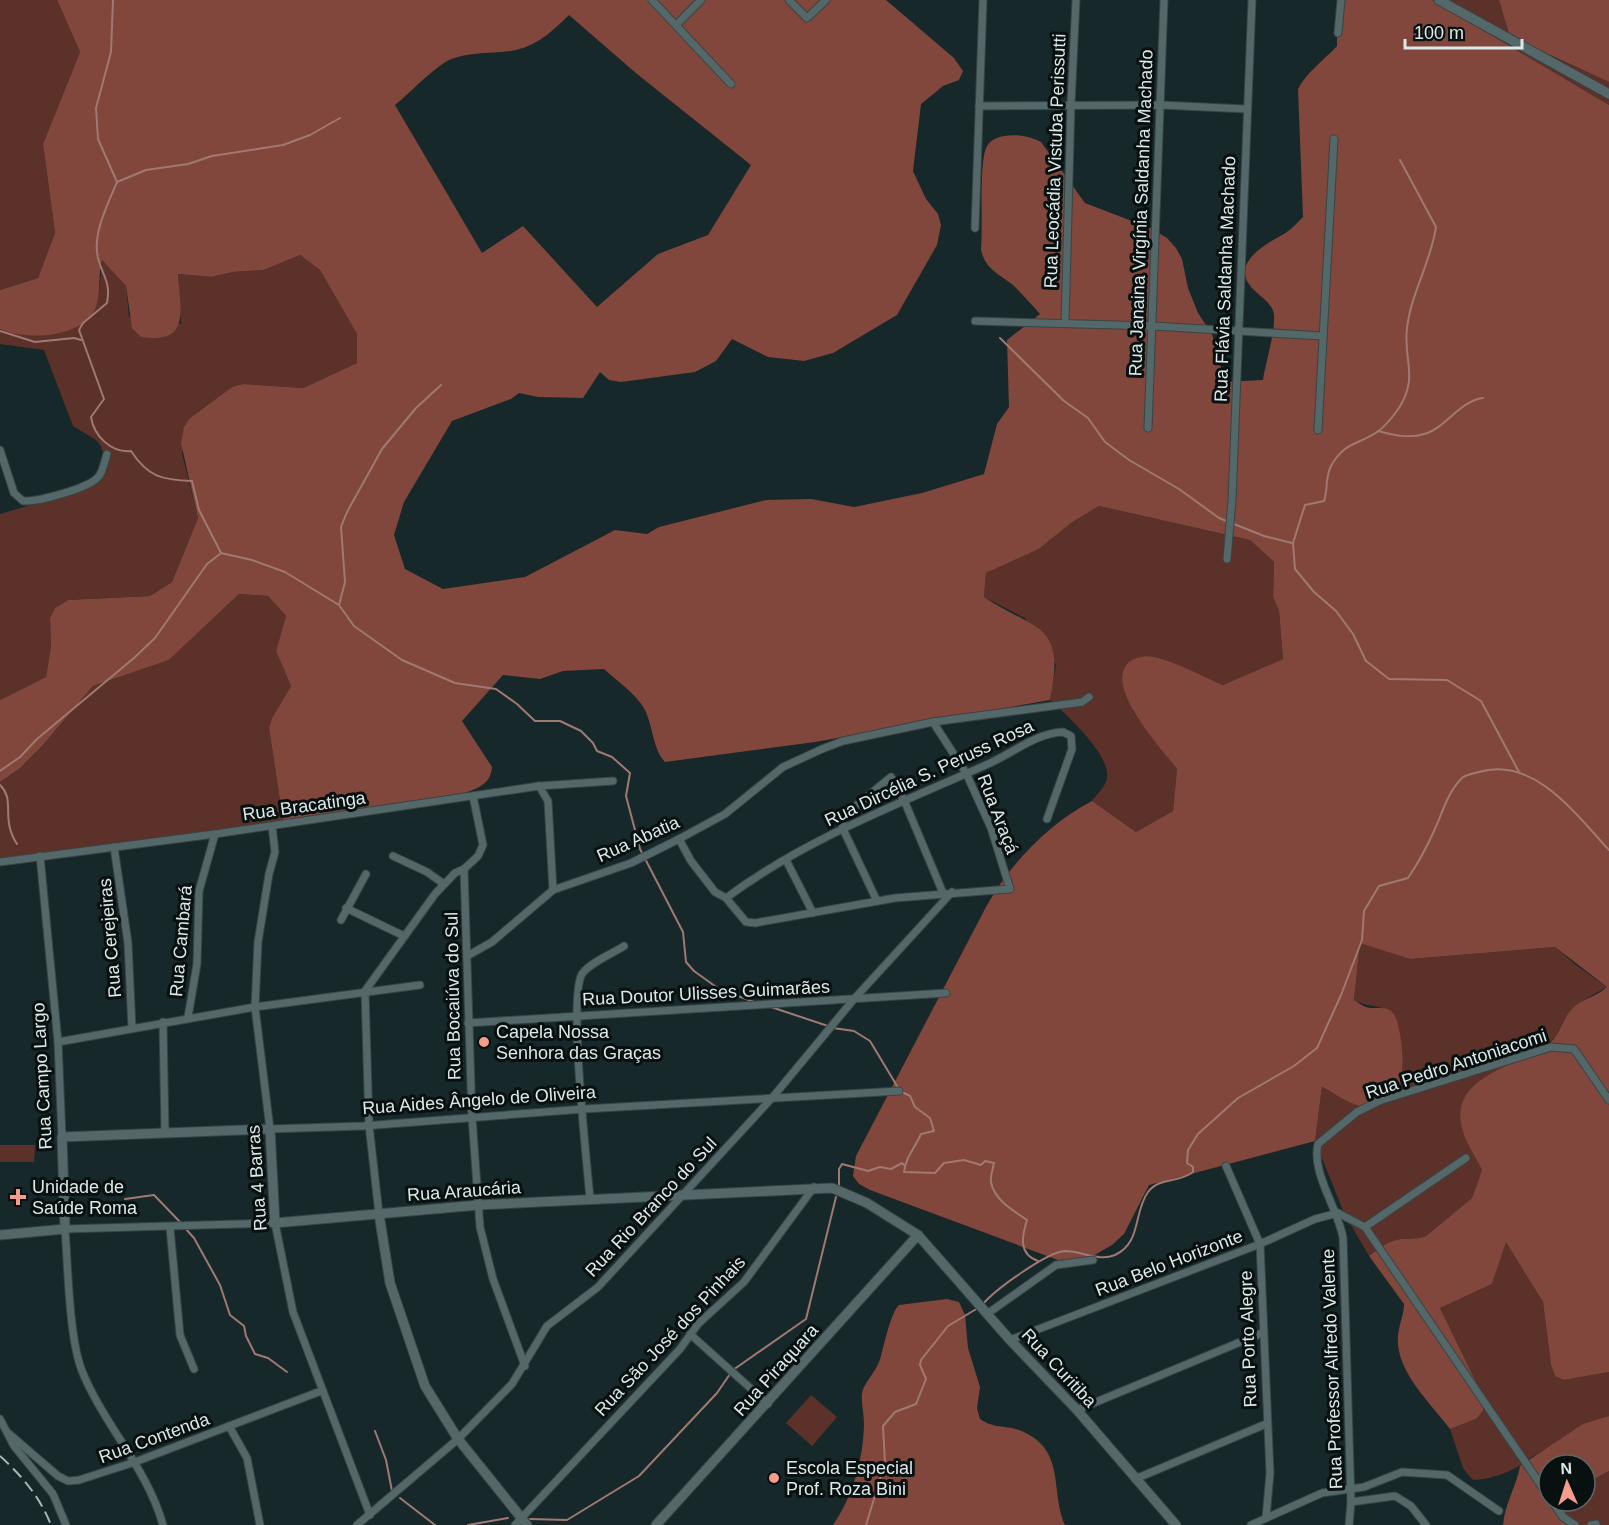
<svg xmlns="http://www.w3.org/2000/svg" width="1609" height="1525" viewBox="0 0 1609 1525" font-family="Arial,sans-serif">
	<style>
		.green { fill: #5c312a }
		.forest { fill: #81463c; fill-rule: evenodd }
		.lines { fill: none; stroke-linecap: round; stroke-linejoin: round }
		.stream { stroke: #9f7972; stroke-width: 2 }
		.street-casing { stroke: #374545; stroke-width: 9 }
		.secondary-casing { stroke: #374545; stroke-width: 11 }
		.street { stroke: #556869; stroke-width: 7 }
		.secondary { stroke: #556869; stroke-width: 9 }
		.rail { stroke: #a9b5b6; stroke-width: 2; stroke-dasharray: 12 6; stroke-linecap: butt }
		.poi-dot { fill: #f49d8d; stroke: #081010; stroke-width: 2 }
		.labels { text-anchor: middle; stroke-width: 6; stroke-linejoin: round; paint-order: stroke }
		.street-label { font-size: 18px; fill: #dde8e8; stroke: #081010 }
		.poi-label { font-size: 18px; fill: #dde8e8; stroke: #081010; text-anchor: start }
	</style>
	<rect width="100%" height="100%" fill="#17282a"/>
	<g class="green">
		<polygon points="0,0 57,0 80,52 43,144 55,233 38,278 0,290"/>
		<polygon points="1432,0 1499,0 1503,11 1527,45 1609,82 1609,105"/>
		<polygon points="300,255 320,270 357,334 357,363 303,388 243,384 232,387 190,418 182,453 198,518 172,582 150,596 68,600 55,608 50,618 51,646 46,677 0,700 0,514 65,495 100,474 104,456 101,446 96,440 73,426 44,350 0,344 0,329 4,331 99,294 102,260 126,286 129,317 181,324 178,274 211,277 233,272 264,270"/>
		<path d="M1099 506 1250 540 1274 562 1273 597 1279 611 1283 659 1223 685 1164 660 1133 711 1177 769 1173 811 1136 832 1092 801C1097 794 1106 786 1107 778 1111 755 1066 714 1050 700L1056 665 1025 618 984 597 986 573 1039 549 1071 523Z"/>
		<polygon points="239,594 268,596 286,616 276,651 291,686 272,718 269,728 283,820 0,862 0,782 19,769 42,746 93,686 169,660"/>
		<path d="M1360 942 1410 959 1555 947 1576 965 1607 987 1582 1001 1567 1015 1555 1037 1462 1129 1482 1170 1472 1198 1426 1236C1417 1240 1410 1238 1401 1239 1389 1240 1378 1249 1369 1256L1344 1213 1315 1141 1322 1087 1349 1102 1396 1018C1385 1003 1370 1009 1354 1000Z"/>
		<polygon points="0,1145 35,1145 34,1162 0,1162"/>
		<path d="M1506 1241 1543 1302 1551 1365 1555 1376 1564 1380 1609 1372V1416L1530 1458C1515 1471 1493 1479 1473 1480L1463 1468 1450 1429 1476 1419 1483 1411V1396L1440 1308 1492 1284Z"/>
		<polygon points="811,1395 837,1417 812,1446 786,1423"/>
		<polygon points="1609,1471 1609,1525 1577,1525 1565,1512 1566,1501 1585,1501 1585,1484"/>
	</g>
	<g class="forest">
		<path d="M57 0H886L954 58 963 71 959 80 943 86 921 104 913 171 926 199 938 214 941 225 937 245 897 315 833 353 804 361 768 357 732 339 716 361 695 372 621 382 609 380 600 372 583 398 538 397 519 393 511 399 452 421 404 502 394 535 405 569 443 589 525 577 615 530 647 534 659 527 766 500 811 499 854 507 922 493 984 474 997 424 1009 407 1007 340 1040 314C1031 304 1022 294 1013 285 998 273 986 270 981 250 983 227 979 165 986 148 994 130 1027 134 1041 142L1085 203 1150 228 1167 238 1176 248 1182 259 1188 288 1198 313 1212 334 1225 382 1263 380C1266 360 1275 335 1274 315 1273 304 1261 297 1254 290 1228 265 1264 245 1282 235 1290 231 1297 223 1303 217L1298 89C1307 72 1324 60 1337 46V0H1432L1609 105V1372L1564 1380 1555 1376 1551 1365 1543 1302 1506 1242 1492 1284 1440 1308 1483 1396V1411L1476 1419 1450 1429C1431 1403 1395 1371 1398 1336 1399 1324 1404 1315 1404 1304L1369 1256C1378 1249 1389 1240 1401 1239 1410 1238 1417 1240 1426 1236L1472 1198 1482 1170C1476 1157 1465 1142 1462 1128 1449 1077 1514 1067 1546 1046 1560 1037 1561 1020 1572 1009 1582 998 1597 997 1607 987L1555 947 1410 959 1360 943 1354 1000C1358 1002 1362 1006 1366 1007 1375 1010 1385 1005 1392 1012 1398 1018 1398 1026 1400 1034 1405 1061 1406 1107 1368 1107 1352 1107 1336 1094 1322 1087L1315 1141 1149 1185 1124 1234 1112 1245 1091 1257 1066 1263 870 1190 859 1184 853 1176 856 1156 986 907C1009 865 1049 823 1092 801L1136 832 1173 811 1177 769C1162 749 1104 688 1128 663 1135 657 1145 655 1154 657 1177 662 1201 676 1223 685L1283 659 1279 611 1273 597 1274 562 1250 540 1099 506 1071 523 1039 549 986 573 984 597C1037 632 1066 622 1050 700L815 742 665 762C651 747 654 723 642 705 633 692 616 680 604 669L563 671 540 679 503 675 462 721 492 767C491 784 477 789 462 794L283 820 269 728 272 718 291 686 276 651 286 616 268 596 239 594 169 660 93 686 42 746 19 769 0 782V700L46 677 51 646 50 618 55 608 68 600 150 596 172 582 198 518 181 443 184 427 190 418 232 387 243 384 303 388 357 363V334L320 270 300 255 264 270 233 272 211 277 178 274C180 309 192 345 141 337L132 328 126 286 102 260C98 275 101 292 96 307 85 338 26 341 0 329V290L38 278 55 233 43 144 80 52ZM569 15 637 74 751 165 708 235 658 254 597 307 523 226 482 253 395 105C411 92 427 74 444 63 466 50 493 55 516 50 538 45 554 30 569 15Z"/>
		<polygon points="1499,0 1609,0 1609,82 1515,39 1509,33"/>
		<path d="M947 1299 959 1302 965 1315 968 1348 980 1387 977 1408 980 1419C996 1430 1007 1424 1024 1432 1066 1452 1050 1491 1065 1525H833C853 1496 863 1460 864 1425 864 1414 861 1403 862 1393 864 1382 878 1370 881 1356 884 1345 891 1312 899 1305Z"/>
		<path d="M1609 1416V1471L1585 1484V1465H1549V1501H1566L1565 1512 1577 1525H1503C1505 1503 1516 1487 1520 1466L1583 1424Z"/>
	</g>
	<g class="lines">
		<g class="stream">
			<path d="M113 0 111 52 96 108 98 139 117 182C108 204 92 234 98 258 103 277 111 282 107 303L83 323 79 330 104 399 91 417C94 436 111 453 131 451 148 477 162 480 192 481L199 510 221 553 252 560 285 572 339 605 354 626 402 660 455 683 496 689 517 704 535 721H560L581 731 593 743 597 751 612 757 630 773 626 796 640 849 683 932 686 962 694 971 719 989 757 1003"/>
			<path d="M1400 160 1436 227C1431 262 1411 293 1407 328 1403 362 1419 375 1399 408 1394 415 1385 427 1377 432 1358 445 1344 442 1331 466 1325 477 1328 490 1324 501L1305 505 1293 543 1295 569 1314 592 1336 611 1353 634 1366 661 1389 679 1447 680 1481 701 1519 772"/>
			<polyline points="117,182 146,170 188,164 212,156 283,145 310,135 340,118"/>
			<polyline points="0,331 35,342 74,338 81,340"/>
			<polyline points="1000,338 1064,401 1088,418 1105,442 1129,460 1179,489 1219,518 1264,536 1292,543"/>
			<path d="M1378 431C1393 435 1409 439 1424 434 1445 429 1459 401 1483 398"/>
			<polyline points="339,605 345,582 341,527 347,512 382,449 416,408 441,385"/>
			<polyline points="0,771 20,757 37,739 134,658 155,638 207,564 220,554"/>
			<path d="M0 785C16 800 0 818 17 844"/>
			<polyline points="771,1007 828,1026"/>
			<path d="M833 1028 854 1031 870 1041 900 1091 910 1096 915 1107 930 1118 934 1131 921 1134C915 1148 906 1156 904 1172L935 1173 944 1163 964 1160 981 1165 985 1161 994 1163C993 1169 990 1176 991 1182 994 1200 1014 1211 1027 1220 1022 1236 1018 1254 1038 1261"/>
			<polyline points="839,1187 839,1169 842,1164 868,1171 880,1167 891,1169 902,1163 905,1166"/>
			<polyline points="125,1199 154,1195 181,1223"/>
			<polyline points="185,1228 194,1238 220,1285 230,1315 244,1326 246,1336 255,1354 268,1358 287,1372"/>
			<path d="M983 1304C996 1289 1047 1252 1065 1251 1082 1251 1099 1262 1115 1255 1142 1242 1133 1213 1148 1192 1159 1177 1179 1183 1193 1172V1167L1187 1163 1188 1150 1198 1134 1238 1098 1294 1066 1317 1048 1341 995 1362 940 1364 911 1379 886 1408 878C1418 863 1427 847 1434 831 1443 812 1447 793 1462 778 1466 774 1477 773 1483 771 1536 758 1578 817 1609 850"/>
			<polyline points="733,1370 806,1319 836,1197"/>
			<polyline points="375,1431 386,1460 392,1491"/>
			<polyline points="400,1498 435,1525"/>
			<polyline points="530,1519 567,1520 639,1476 717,1393 730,1374"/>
			<polyline points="468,1525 508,1518"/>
			<polyline points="866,1525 885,1463 883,1426 895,1412 916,1404 926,1379 920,1365 921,1360 948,1326 978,1308"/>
		</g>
		<defs>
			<g id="street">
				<polyline points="652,0 731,84"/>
				<polyline points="789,0 807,18 826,0"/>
				<polyline points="676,25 701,0"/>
				<polyline points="1338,33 1341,0"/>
				<polyline points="979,106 1161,105 1246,109"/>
				<polyline points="975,228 983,0"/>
				<polyline points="975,321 1153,326 1323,336"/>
				<polyline points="1065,323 1071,104 1076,0"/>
				<polyline points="1148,428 1164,0"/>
				<polyline points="1318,430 1334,139"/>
				<path d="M0 450 14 493 23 501C37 502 91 488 99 476 103 471 105 460 107 454"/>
				<polyline points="1227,559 1232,500 1252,0"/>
				<polyline points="539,786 548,801 553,890"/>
				<polyline points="272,826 275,852 269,874 258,942 255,1007 270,1129 363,1126 584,1109 899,1091"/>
				<polyline points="679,839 691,861 715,892 726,898 746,922 755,923 895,898 1010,889 991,828 966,773 933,722"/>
				<polyline points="114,847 128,943 132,1028"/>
				<polyline points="40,856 58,1042 62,1137"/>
				<polyline points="393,856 427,872 444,884"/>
				<polyline points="786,860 813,913"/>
				<polyline points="0,862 215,834 539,786 613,781"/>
				<polyline points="464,869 472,1117 480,1227 493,1279 525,1366"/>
				<path d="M726 898C805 839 899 804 988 764 1013 753 1036 733 1063 732L1071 736 1072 749 1047 819"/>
				<polyline points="877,901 843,829 842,822 852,809 891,777 904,800 943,893"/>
				<polyline points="346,908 404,936"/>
				<polyline points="341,920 366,874"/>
				<polyline points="467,956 492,942 553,890 631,863 679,839 725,814 783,767 822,749 843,741 933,722 1082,702 1089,697"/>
				<polyline points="188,1017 197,964 199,891 215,834"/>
				<polyline points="163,1022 165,1132"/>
				<polyline points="468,1023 946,993"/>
				<polyline points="58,1042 255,1007 420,985"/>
				<polyline points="1226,1166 1260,1244 1270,1473 1266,1518"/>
				<path d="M590 1199C587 1162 568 997 582 974 589 963 612 954 624 946"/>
				<polyline points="1338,1213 1365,1227 1466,1158"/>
				<polyline points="379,1214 369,1125 365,991 435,894 455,873 464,869 478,856 483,845 473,796"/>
				<polyline points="1365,1227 1549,1497"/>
				<polyline points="170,1228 180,1335 194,1369"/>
				<polyline points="987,1314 1056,1265 1093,1260"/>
				<polyline points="690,1334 768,1404"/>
				<polyline points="1010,1340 1260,1244 1315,1219 1338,1213"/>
				<polyline points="1077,1410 1262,1333"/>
				<polyline points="0,1419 14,1446 53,1494 66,1525"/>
				<polyline points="229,1426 247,1458 260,1525"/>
				<polyline points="8,1433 58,1476 68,1481 79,1480 135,1462 321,1391"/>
				<polyline points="1135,1479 1266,1424"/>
				<polyline points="1552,1501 1563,1517 1575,1525"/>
				<polyline points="1351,1502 1395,1496 1411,1506 1426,1525"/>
				<path d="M163 1525C147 1468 104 1425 82 1371 69 1338 68 1267 65 1229L275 1223 293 1312 370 1515"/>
				<polyline points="357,1525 458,1439 512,1384 547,1326 598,1287 772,1098 854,999 952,892"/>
				<polyline points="515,1525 680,1349 698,1324 744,1282 814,1187"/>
				<polyline points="1251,1525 1322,1493 1364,1487 1402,1472 1447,1475 1499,1511"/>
				<path d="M1349 1525 1351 1502 1343 1238C1338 1208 1311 1173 1318 1144L1357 1112 1379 1101 1551 1047 1574 1049 1609 1100"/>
				<polyline points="1591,1525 1596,1524"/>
			</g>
			<g id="secondary">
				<polyline points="1439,0 1609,94"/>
				<polyline points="379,1214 390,1283 425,1386 458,1439 527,1525"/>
				<polyline points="0,1235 65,1229 62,1137 270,1129 275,1223 479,1205 832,1188 867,1203 918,1235 1010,1340 1077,1410 1176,1525"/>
				<polyline points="656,1525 918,1235"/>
			</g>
		</defs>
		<use href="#street" class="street-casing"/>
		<use href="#secondary" class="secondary-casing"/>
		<use href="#street" class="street"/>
		<use href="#secondary" class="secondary"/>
		<path class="rail" d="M0 1456C22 1476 40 1497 51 1525"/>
	</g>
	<g class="poi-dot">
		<circle cx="484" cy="1042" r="6"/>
		<path d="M15 1188h6v6h6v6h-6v6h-6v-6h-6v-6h6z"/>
		<circle cx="774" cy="1478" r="6"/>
	</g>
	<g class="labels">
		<g class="street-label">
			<text transform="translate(1055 161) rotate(-88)" y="6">Rua Leocádia Vistuba Perissutti</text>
			<text transform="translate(1141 213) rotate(-88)" y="6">Rua Janaina Virgínia Saldanha Machado</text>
			<text transform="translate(1225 279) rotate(-88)" y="6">Rua Flávia Saldanha Machado</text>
			<text transform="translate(929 773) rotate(-25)" y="6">Rua Dircélia S. Peruss Rosa</text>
			<text transform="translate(304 806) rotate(-8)" y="6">Rua Bracatinga</text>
			<text transform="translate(998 814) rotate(69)" y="6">Rua Araçá</text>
			<text transform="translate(638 839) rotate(-24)" y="6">Rua Abatia</text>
			<text transform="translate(110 938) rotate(-95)" y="6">Rua Cerejeiras</text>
			<text transform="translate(181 941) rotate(-85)" y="6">Rua Cambará</text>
			<text transform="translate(706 993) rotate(-3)" y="6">Rua Doutor Ulisses Guimarães</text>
			<text transform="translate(453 996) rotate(-91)" y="6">Rua Bocaiúva do Sul</text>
			<text transform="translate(1456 1064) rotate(-18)" y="6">Rua Pedro Antoniacomi</text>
			<text transform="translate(42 1076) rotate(-93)" y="6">Rua Campo Largo</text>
			<text transform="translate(479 1100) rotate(-4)" y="6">Rua Aides Ângelo de Oliveira</text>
			<text transform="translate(257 1178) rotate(-94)" y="6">Rua 4 Barras</text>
			<text transform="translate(464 1191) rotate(-4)" y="6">Rua Araucária</text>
			<text transform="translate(651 1207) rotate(-47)" y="6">Rua Rio Branco do Sul</text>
			<text transform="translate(1169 1263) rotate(-21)" y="6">Rua Belo Horizonte</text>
			<text transform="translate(670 1336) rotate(-47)" y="6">Rua São José dos Pinhais</text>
			<text transform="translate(1248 1339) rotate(-92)" y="6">Rua Porto Alegre</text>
			<text transform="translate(1059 1368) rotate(47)" y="6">Rua Curitiba</text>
			<text transform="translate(1332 1369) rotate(-92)" y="6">Rua Professor Alfredo Valente</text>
			<text transform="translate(776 1370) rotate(-48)" y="6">Rua Piraquara</text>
			<text transform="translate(154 1438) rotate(-20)" y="6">Rua Contenda</text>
		</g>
		<g class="poi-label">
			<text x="496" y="1038">Capela Nossa<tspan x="496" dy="21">Senhora das Graças</tspan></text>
			<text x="32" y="1193">Unidade de<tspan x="32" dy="21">Saúde Roma</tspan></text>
			<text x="786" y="1474">Escola Especial<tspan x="786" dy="21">Prof. Roza Bini</tspan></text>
		</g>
	</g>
	<g transform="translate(1567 1483) rotate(357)"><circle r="28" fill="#081010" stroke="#5d6666" stroke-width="1.5"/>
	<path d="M0-4.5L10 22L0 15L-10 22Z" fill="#f49d8d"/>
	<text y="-9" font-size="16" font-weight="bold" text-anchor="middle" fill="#dde8e8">N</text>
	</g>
	<path d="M1405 39v9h117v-9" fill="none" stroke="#dde8e8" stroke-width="3"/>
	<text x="1414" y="39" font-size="18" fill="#dde8e8" stroke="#081010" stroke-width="4.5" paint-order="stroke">100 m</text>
</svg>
